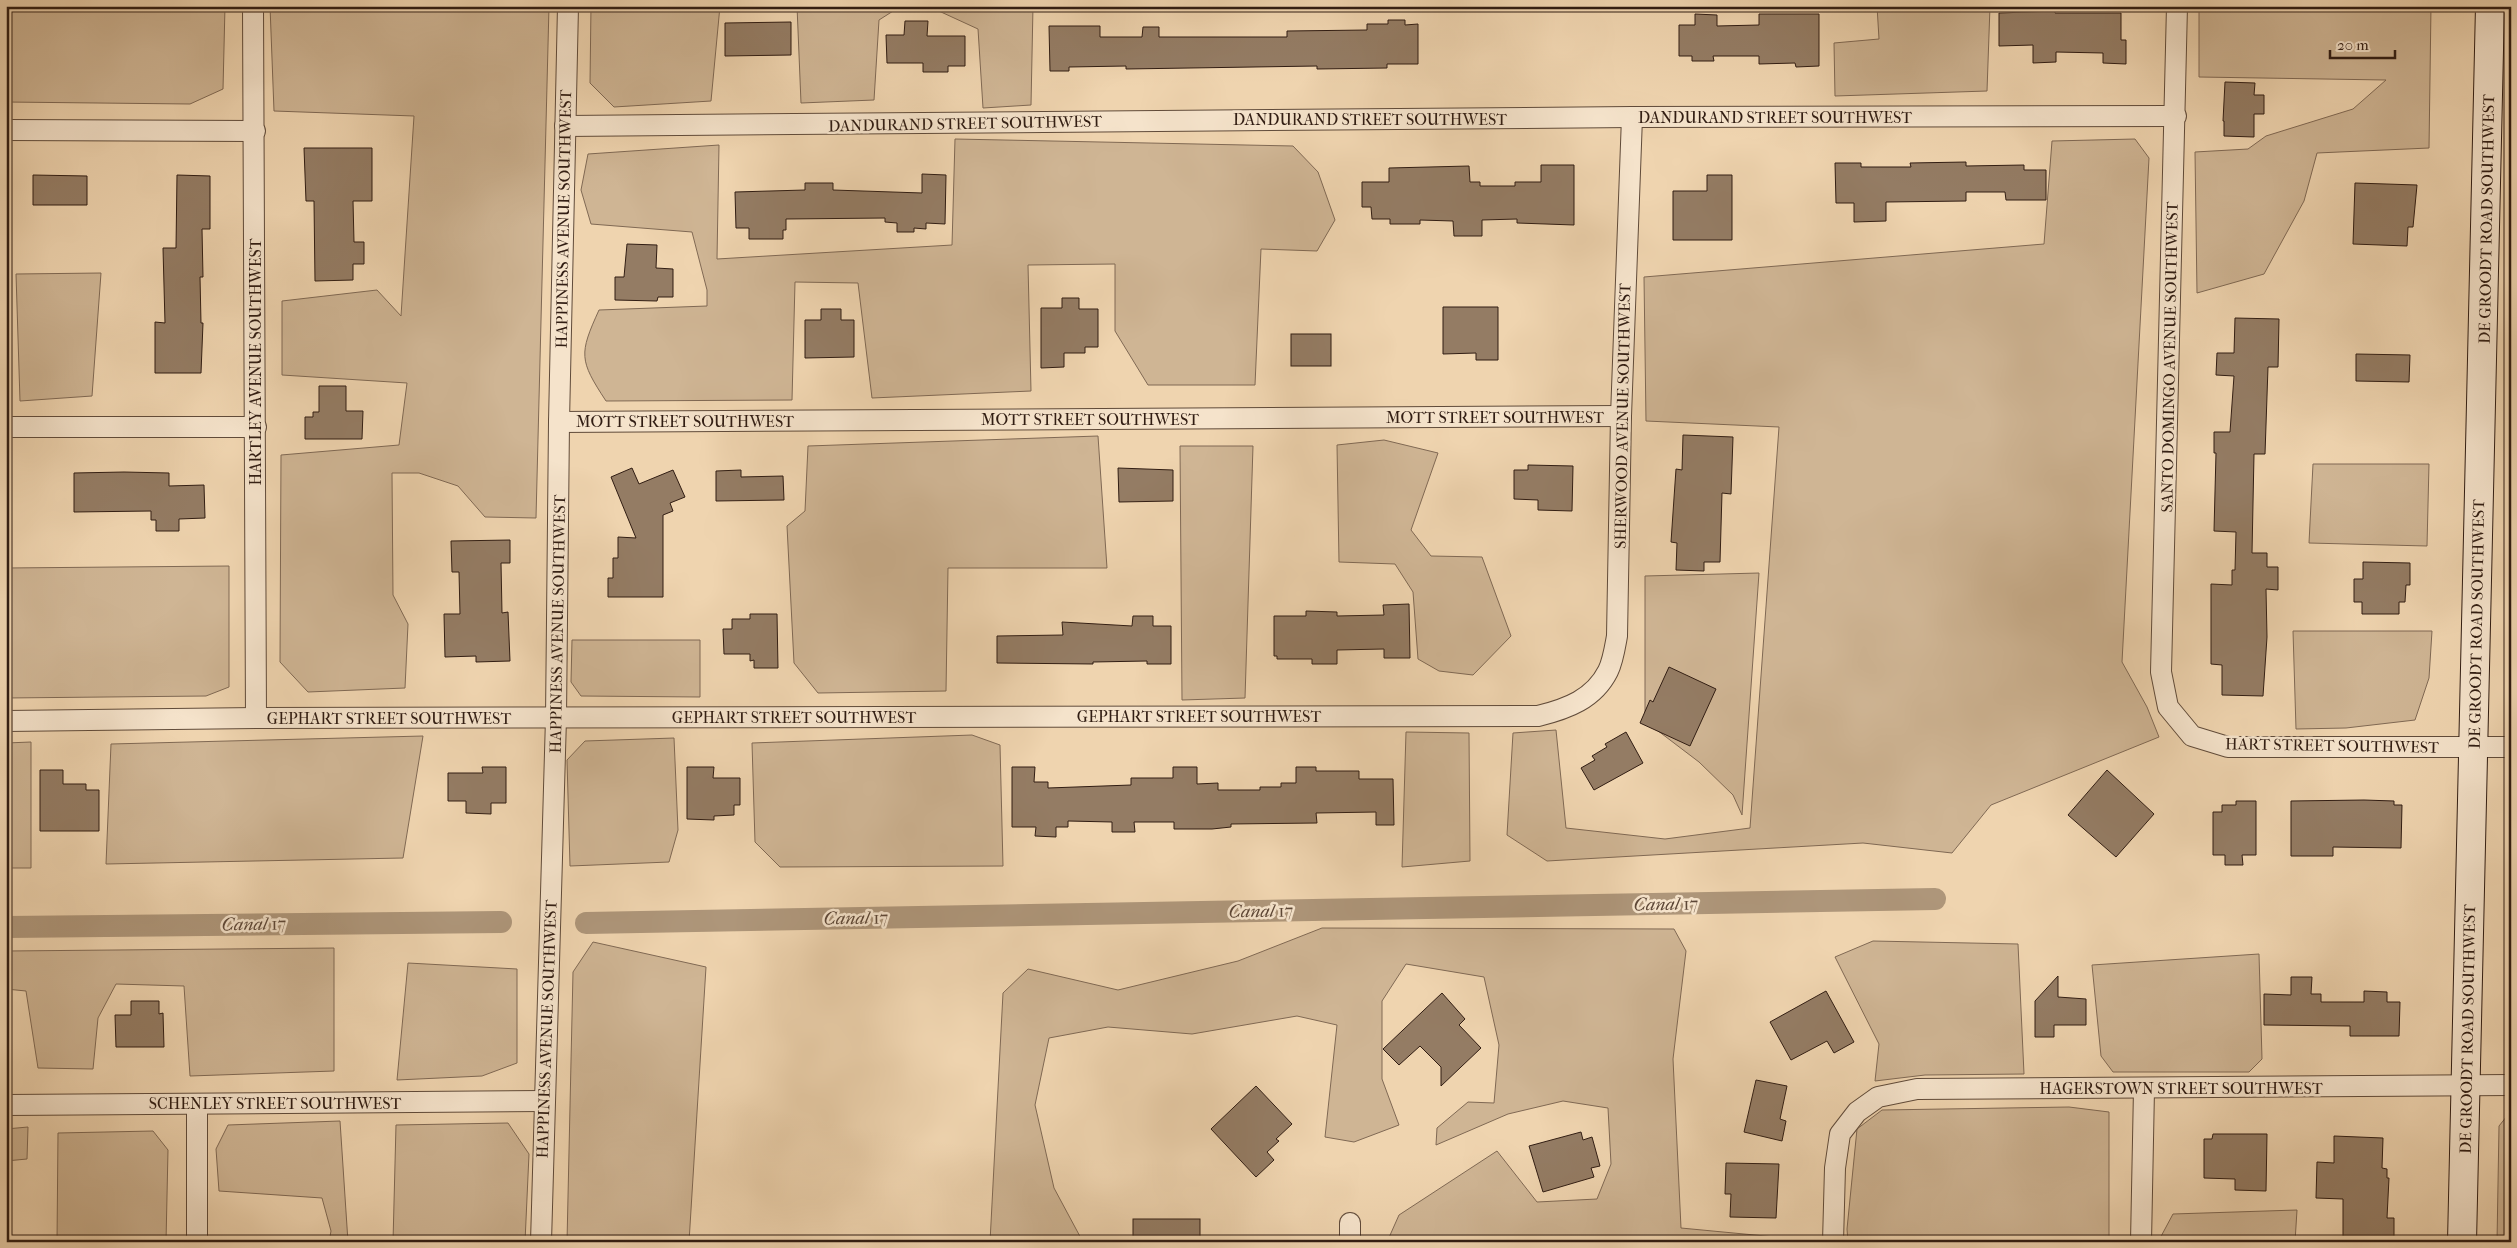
<svg xmlns="http://www.w3.org/2000/svg" width="2517" height="1248" viewBox="0 0 2517 1248" font-family="'IM FELL French Canon',serif">
	<style>
		.green { fill: #cfb594; stroke: #806954 }
		.lines { fill: none; stroke-linecap: round; stroke-linejoin: round }
		.canal { stroke: #ae967a; stroke-width: 22 }
		.building { fill: #947c64; stroke: #311d13 }
		.street-casing { stroke: #604b3a; stroke-width: 22 }
		.secondary-casing { stroke: #311d13; stroke-width: 30 }
		.street { stroke: #f5e3cb; stroke-width: 20 }
		.secondary { stroke: #f5e3cb; stroke-width: 28 }
		.labels { text-anchor: middle; stroke-width: 5; stroke-linejoin: round; paint-order: stroke }
		.street-label { font-size: 16px; fill: #311d13; stroke: #f5e3cb }
		.water-label { font-size: 18px; font-style: italic; fill: #5d4737; stroke: #f5e3cb }
	</style>
	<rect width="100%" height="100%" fill="#efd4af"/>
	<filter id="stains"><feTurbulence type="fractalNoise" baseFrequency=".004" numOctaves="4"/><feColorMatrix values="0 0 0 0 .2 0 0 0 0 .09 0 0 0 0 .02 0 0 0 .5 -.17"/></filter>
	<radialGradient id="worn" r=".72"><stop offset=".6" stop-color="#630" stop-opacity="0"/><stop offset="1" stop-color="#630" stop-opacity=".3"/></radialGradient>
	<g class="green">
		<polygon points="6,6 225,6 223,89 190,104 6,102"/>
		<polygon points="270,6 549,6 536,518 485,517 458,486 419,473 392,473 393,595 408,624 405,688 308,692 280,662 281,455 399,445 407,383 282,375 282,301 377,290 401,316 414,116 274,111"/>
		<polygon points="591,6 720,6 711,101 614,107 590,83"/>
		<polygon points="797,6 901,6 879,20 874,100 801,103"/>
		<polygon points="928,6 1033,6 1031,105 983,108 978,29"/>
		<polygon points="1877,6 1990,6 1987,91 1835,96 1834,43 1879,39"/>
		<polygon points="2199,6 2431,6 2429,148 2317,153 2304,201 2264,274 2197,293 2195,152 2248,149 2266,136 2353,109 2386,80 2199,77"/>
		<path d="M955 139 1293 146 1318 172 1335 220 1317 251 1261 249 1255 385H1148L1115 331V264L1028 265 1031 391 872 398 858 283 795 282 792 400 606 401C579 360 579 354 599 310L707 306V290L692 232 591 224 581 190 588 154 719 145 717 259 952 245Z"/>
		<polygon points="2135,139 2149,158 2122,662 2147,707 2159,737 1991,805 1952,853 1863,843 1547,861 1507,835 1513,733 1556,730 1566,828 1665,839 1750,828 1779,427 1646,421 1644,277 2044,244 2052,141"/>
		<polygon points="101,273 92,396 20,401 16,274"/>
		<polygon points="1098,436 1107,568 948,568 946,691 818,693 794,663 787,526 805,511 808,446"/>
		<polygon points="1384,440 1438,453 1411,530 1431,556 1482,557 1511,636 1473,675 1439,671 1418,659 1413,592 1395,564 1339,562 1337,445"/>
		<polygon points="1180,446 1253,446 1245,698 1182,700"/>
		<polygon points="2313,464 2429,464 2427,546 2309,543"/>
		<polygon points="229,566 229,687 206,696 6,698 6,568"/>
		<polygon points="1759,573 1742,815 1733,795 1699,762 1645,721 1645,576"/>
		<polygon points="2293,631 2432,631 2429,678 2415,720 2346,728 2296,729"/>
		<polygon points="572,640 700,640 700,697 581,696 571,682"/>
		<polygon points="1406,732 1469,733 1470,861 1402,867"/>
		<polygon points="972,735 1000,745 1003,866 780,867 755,842 752,743"/>
		<polygon points="423,736 403,858 106,864 111,744"/>
		<polygon points="674,738 678,830 669,862 570,866 567,760 585,741"/>
		<polygon points="31,742 31,868 6,868 6,743"/>
		<polygon points="2511,775 2511,893 2509,893 2507,794"/>
		<polygon points="1322,928 1674,929 1686,951 1673,1059 1681,1228 1807,1240 1807,1242 1387,1242 1399,1215 1497,1151 1537,1202 1597,1199 1611,1164 1608,1108 1563,1101 1508,1114 1436,1145 1437,1128 1468,1102 1494,1103 1499,1045 1484,977 1406,964 1382,1001 1382,1079 1399,1125 1354,1142 1325,1137 1337,1025 1297,1016 1192,1034 1108,1027 1049,1038 1035,1105 1054,1188 1083,1242 990,1242 1003,993 1028,969 1118,990 1238,961"/>
		<polygon points="1873,941 2018,944 2024,1074 1925,1075 1875,1081 1879,1044 1835,957"/>
		<polygon points="593,942 706,967 689,1242 567,1242 573,972"/>
		<polygon points="334,948 334,1071 190,1076 184,986 116,984 98,1018 93,1069 38,1068 26,991 6,989 6,951"/>
		<polygon points="2259,954 2262,1059 2249,1072 2113,1072 2101,1056 2092,965"/>
		<polygon points="408,963 517,969 517,1063 482,1076 397,1080"/>
		<polygon points="2069,1107 2109,1112 2109,1242 1848,1242 1847,1229 1857,1129 1882,1110"/>
		<polygon points="2511,1111 2511,1242 2497,1242 2499,1126"/>
		<polygon points="340,1121 348,1242 329,1242 331,1231 322,1198 219,1191 216,1149 228,1125"/>
		<polygon points="508,1123 529,1154 525,1242 393,1242 396,1125"/>
		<polygon points="28,1127 27,1159 6,1161 6,1129"/>
		<polygon points="153,1131 168,1150 166,1242 57,1242 58,1133"/>
		<polygon points="2297,1210 2295,1242 2158,1242 2173,1214"/>
	</g>
	<g class="lines">
		<g class="canal">
			<polyline points="586,923 1935,899"/>
			<polyline points="6,927 501,922"/>
		</g>
	</g>
	<g class="building">
		<polygon points="2055,11 2055,13 2121,13 2121,40 2126,40 2126,64 2103,63 2103,53 2056,52 2056,62 2033,63 2033,45 1999,46 1999,13"/>
		<polygon points="1695,14 1717,15 1717,26 1759,25 1759,14 1819,14 1819,66 1796,67 1795,63 1759,64 1759,56 1713,56 1714,61 1692,61 1692,56 1679,56 1679,25 1695,25"/>
		<polygon points="1388,20 1405,20 1405,25 1418,24 1418,64 1387,64 1387,68 1317,69 1317,66 1126,69 1126,66 1069,67 1069,71 1050,71 1049,26 1100,26 1100,37 1142,37 1143,27 1159,27 1159,37 1287,37 1287,31 1367,30 1367,24 1388,24"/>
		<polygon points="905,21 928,21 927,36 965,36 965,66 948,66 948,72 923,72 923,63 887,63 886,35 904,35"/>
		<polygon points="791,22 791,55 725,56 725,23"/>
		<polygon points="2225,82 2255,83 2254,95 2264,95 2264,114 2254,114 2254,137 2224,136 2224,121 2223,121"/>
		<polygon points="304,148 372,148 372,201 353,201 354,242 364,242 364,264 353,264 353,280 315,281 314,201 306,201"/>
		<polygon points="1966,162 1966,166 2024,165 2024,170 2046,170 2046,200 2006,200 2005,192 1966,192 1966,201 1886,202 1886,221 1854,222 1854,203 1836,203 1835,163 1861,163 1861,167 1911,167 1910,163"/>
		<polygon points="1541,165 1574,165 1574,225 1517,223 1517,219 1482,220 1482,236 1454,236 1453,221 1420,220 1420,224 1390,224 1390,219 1372,219 1371,207 1362,207 1362,182 1389,182 1389,168 1469,166 1470,182 1480,182 1480,186 1515,186 1515,182 1541,182"/>
		<polygon points="922,174 946,175 945,224 926,223 926,229 914,228 914,232 897,232 897,223 885,222 885,218 786,219 786,230 783,230 783,239 749,239 749,228 736,228 735,192 805,190 805,183 833,183 833,190 922,193"/>
		<polygon points="33,175 87,176 87,205 33,205"/>
		<polygon points="177,175 210,176 210,229 202,229 203,277 200,277 201,323 203,323 201,373 155,373 155,322 165,323 163,248 176,248"/>
		<polygon points="1707,175 1732,175 1732,240 1673,240 1673,191 1707,191"/>
		<polygon points="2355,183 2417,185 2413,227 2408,227 2407,246 2353,244"/>
		<polygon points="627,244 657,245 656,268 673,269 673,297 658,297 657,301 615,300 615,277 624,277"/>
		<polygon points="1062,298 1079,298 1079,309 1098,309 1098,347 1085,347 1085,353 1064,353 1064,367 1041,368 1041,308 1062,308"/>
		<polygon points="1443,307 1498,307 1498,360 1476,360 1476,353 1443,354"/>
		<polygon points="821,309 841,309 841,320 854,320 854,357 805,358 805,320 821,320"/>
		<polygon points="2235,318 2279,319 2278,367 2268,367 2265,454 2254,454 2252,553 2267,553 2267,567 2278,567 2278,590 2266,589 2267,637 2263,696 2222,695 2222,665 2211,664 2211,584 2232,585 2232,570 2235,570 2236,532 2214,531 2216,453 2214,453 2214,432 2230,432 2234,376 2216,375 2217,353 2234,353"/>
		<rect x="1291" y="334" width="40" height="32"/>
		<polygon points="2356,354 2410,355 2409,382 2356,381"/>
		<polygon points="319,386 346,386 346,411 363,411 362,439 305,439 305,417 313,417 313,412 319,412"/>
		<polygon points="1683,435 1733,437 1731,494 1722,493 1720,562 1704,562 1704,571 1676,570 1677,543 1671,542 1676,469 1682,470"/>
		<polygon points="1528,465 1573,466 1572,511 1538,510 1538,500 1514,499 1514,470 1528,470"/>
		<polygon points="632,468 639,484 673,470 685,497 670,503 673,511 663,515 663,597 608,597 608,578 613,578 613,558 618,558 618,537 636,538 611,477"/>
		<polygon points="1118,468 1173,470 1173,501 1119,502"/>
		<polygon points="741,470 741,477 783,476 784,500 716,501 716,471"/>
		<polygon points="124,472 169,473 169,486 204,485 205,518 179,519 179,531 156,531 156,520 151,520 151,511 74,512 74,473"/>
		<polygon points="510,540 510,563 501,563 502,613 508,612 510,661 476,662 476,656 445,657 444,614 460,614 459,572 452,572 451,541"/>
		<polygon points="2363,562 2410,563 2410,585 2406,585 2405,602 2399,602 2399,614 2362,614 2362,602 2354,602 2354,579 2363,579"/>
		<polygon points="1409,604 1410,658 1384,658 1384,649 1337,650 1337,664 1312,664 1312,659 1277,659 1277,656 1274,656 1274,616 1306,616 1306,611 1337,612 1337,616 1384,615 1383,605"/>
		<polygon points="750,614 777,614 778,668 754,668 754,660 750,661 750,654 724,654 723,629 732,629 732,619 750,619"/>
		<polygon points="1133,616 1153,616 1153,626 1171,626 1171,664 1147,664 1147,661 1093,662 1093,664 997,663 997,636 1063,635 1062,622 1132,626"/>
		<polygon points="1669,667 1716,689 1690,746 1640,723 1650,700 1653,702"/>
		<polygon points="1626,732 1643,763 1594,790 1581,768 1595,760 1592,756 1607,747 1605,744"/>
		<polygon points="482,767 506,767 506,803 491,803 491,814 466,813 466,801 448,801 448,773 483,773"/>
		<polygon points="687,767 714,767 713,778 740,778 740,805 734,805 734,815 714,816 714,820 687,819"/>
		<polygon points="1012,767 1035,767 1034,782 1048,782 1048,788 1131,785 1131,778 1173,778 1173,767 1197,767 1197,784 1218,783 1218,790 1260,790 1260,787 1281,787 1281,783 1296,783 1296,767 1316,767 1316,771 1359,771 1359,779 1393,779 1394,825 1376,825 1376,812 1316,813 1317,823 1231,824 1231,827 1212,829 1174,829 1174,822 1134,822 1135,832 1112,832 1112,822 1068,821 1068,827 1056,827 1056,837 1035,836 1036,827 1012,827"/>
		<polygon points="40,770 63,770 63,784 86,784 86,790 99,790 99,831 40,831"/>
		<polygon points="2107,770 2154,814 2116,857 2068,815"/>
		<polygon points="2364,800 2394,801 2394,805 2402,805 2401,848 2333,847 2333,856 2291,856 2291,801"/>
		<polygon points="2236,801 2256,801 2256,855 2242,855 2243,865 2225,865 2225,855 2213,855 2213,812 2222,812 2222,805 2236,805"/>
		<polygon points="2058,976 2058,997 2086,999 2086,1025 2054,1025 2054,1037 2035,1037 2035,1001"/>
		<polygon points="2291,977 2312,977 2311,994 2321,994 2321,1002 2364,1002 2364,991 2387,992 2387,1002 2400,1002 2399,1036 2350,1036 2350,1026 2264,1025 2264,994 2291,995"/>
		<polygon points="1826,991 1854,1042 1834,1053 1827,1041 1791,1060 1770,1022"/>
		<polygon points="1442,993 1465,1019 1459,1025 1481,1048 1441,1086 1441,1067 1420,1046 1399,1065 1383,1049"/>
		<polygon points="131,1001 159,1001 159,1014 163,1013 164,1047 116,1047 115,1015 131,1015"/>
		<polygon points="1756,1080 1787,1086 1780,1119 1786,1121 1782,1141 1744,1132"/>
		<polygon points="1256,1086 1292,1124 1276,1139 1279,1141 1267,1152 1274,1160 1256,1177 1211,1129"/>
		<polygon points="1581,1132 1583,1140 1592,1137 1600,1166 1591,1168 1594,1177 1543,1192 1529,1146"/>
		<polygon points="2213,1134 2267,1134 2266,1191 2235,1190 2235,1179 2204,1178 2204,1139 2212,1139"/>
		<polygon points="2334,1136 2383,1138 2382,1168 2387,1169 2387,1178 2389,1178 2387,1218 2394,1218 2394,1242 2343,1242 2343,1199 2316,1198 2317,1162 2334,1163"/>
		<polygon points="1726,1163 1779,1164 1776,1218 1730,1217 1731,1194 1725,1194"/>
		<rect x="1133" y="1219" width="67" height="23"/>
	</g>
	<g class="lines">
		<defs>
			<g id="street">
				<polyline points="253,6 256,718"/>
				<polyline points="2177,6 2161,672 2168,707 2192,736 2228,747 2511,747"/>
				<polyline points="565,126 1632,117 2176,116"/>
				<polyline points="6,130 255,131"/>
				<polyline points="559,422 1621,416"/>
				<polyline points="6,427 256,427"/>
				<path d="M6 721 256 718 1538 716C1567 709 1594 699 1608 671 1613 661 1615 647 1617 636L1621 416 1632 117"/>
				<polyline points="197,1104 197,1242"/>
				<polyline points="6,1105 543,1101"/>
				<polyline points="541,1242 556,718 559,422 568,6"/>
				<polyline points="1350,1242 1350,1223"/>
				<polyline points="1833,1242 1835,1168 1840,1134 1857,1112 1878,1097 1917,1089 2511,1085"/>
				<polyline points="2141,1242 2144,1089"/>
			</g>
			<polyline id="secondary" points="2462,1242 2490,6"/>
		</defs>
		<use href="#street" class="street-casing"/>
		<use href="#secondary" class="secondary-casing"/>
		<use href="#street" class="street"/>
		<use href="#secondary" class="secondary"/>
	</g>
	<g class="labels">
		<g class="street-label">
			<text x="1775" y="123">DANDURAND STREET SOUTHWEST</text>
			<text x="1370" y="125">DANDURAND STREET SOUTHWEST</text>
			<text transform="translate(965 123) rotate(-1)" y="6">DANDURAND STREET SOUTHWEST</text>
			<text transform="translate(563 219) rotate(-89)" y="6">HAPPINESS AVENUE SOUTHWEST</text>
			<text transform="translate(2486 219) rotate(-89)" y="6">DE GROODT ROAD SOUTHWEST</text>
			<text transform="translate(2169 357) rotate(-89)" y="6">SANTO DOMINGO AVENUE SOUTHWEST</text>
			<text transform="translate(255 362) rotate(-90)" y="6">HARTLEY AVENUE SOUTHWEST</text>
			<text transform="translate(1622 416) rotate(-89)" y="6">SHERWOOD AVENUE SOUTHWEST</text>
			<text x="1495" y="423">MOTT STREET SOUTHWEST</text>
			<text x="1090" y="425">MOTT STREET SOUTHWEST</text>
			<text x="685" y="427">MOTT STREET SOUTHWEST</text>
			<text transform="translate(557 624) rotate(-89)" y="6">HAPPINESS AVENUE SOUTHWEST</text>
			<text transform="translate(2476 624) rotate(-89)" y="6">DE GROODT ROAD SOUTHWEST</text>
			<text x="1199" y="722">GEPHART STREET SOUTHWEST</text>
			<text x="794" y="723">GEPHART STREET SOUTHWEST</text>
			<text x="389" y="724">GEPHART STREET SOUTHWEST</text>
			<text transform="translate(2332 745) rotate(1)" y="6">HART STREET SOUTHWEST</text>
			<text transform="translate(546 1029) rotate(-88)" y="6">HAPPINESS AVENUE SOUTHWEST</text>
			<text transform="translate(2467 1029) rotate(-89)" y="6">DE GROODT ROAD SOUTHWEST</text>
			<text x="2181" y="1094">HAGERSTOWN STREET SOUTHWEST</text>
			<text x="275" y="1109">SCHENLEY STREET SOUTHWEST</text>
		</g>
		<g class="water-label">
			<text transform="translate(1666 904) rotate(-1)" y="6">Canal 17</text>
			<text transform="translate(1261 911) rotate(-1)" y="6">Canal 17</text>
			<text transform="translate(856 918) rotate(-1)" y="6">Canal 17</text>
			<text transform="translate(254 924) rotate(-1)" y="6">Canal 17</text>
		</g>
	</g>
	<rect width="2517" height="1248" fill="none" stroke="#efd4af" stroke-width="25"/>
	<rect x="8" y="8" width="2502" height="1233" fill="none" stroke="#311d13" stroke-width="2.5"/>
	<rect x="12" y="12" width="2492" height="1223" fill="none" stroke="#311d13"/>
	<path d="M2330 50v8h65v-8" fill="none" stroke="#311d13" stroke-width="2.5"/>
	<text x="2337" y="50" font-size="15" fill="#311d13" stroke="#f5e3cb" stroke-width="4" paint-order="stroke">20 m</text>
	<rect width="100%" height="100%" filter="url(#stains)"/>
	<rect width="100%" height="100%" fill="url(#worn)"/>
</svg>
